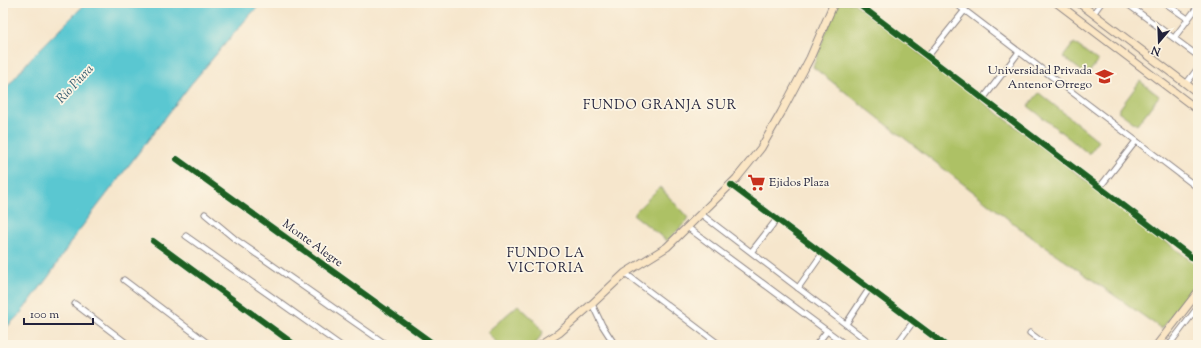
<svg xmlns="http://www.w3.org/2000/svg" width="1201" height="348" viewBox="0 0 1201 348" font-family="'Sorts Mill Goudy',serif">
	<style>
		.green { fill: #adc165; stroke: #687250 }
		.water { fill: #5ac7d1; stroke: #3e7486 }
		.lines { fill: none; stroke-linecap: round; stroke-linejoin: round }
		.street-casing { stroke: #8c8484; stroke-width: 7 }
		.secondary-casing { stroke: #8c8484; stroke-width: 9 }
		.street { stroke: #fff; stroke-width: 5 }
		.secondary { stroke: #fbe6c4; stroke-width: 7 }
		.cycleway-casing { stroke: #fcf5e5; stroke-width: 8 }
		.cycleway { stroke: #1b5e20; stroke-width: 6 }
		.labels { text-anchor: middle; stroke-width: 3.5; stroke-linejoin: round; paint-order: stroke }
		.poi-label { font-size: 12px; fill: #22223b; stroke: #fcf5e5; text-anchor: end }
		.street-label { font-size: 12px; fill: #22223b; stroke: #fcf5e5 }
		.water-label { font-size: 13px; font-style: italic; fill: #365c70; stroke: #fcf5e5 }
		.neighbourhood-label { font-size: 13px; letter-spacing: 1px; fill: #22223b; stroke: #fcf5e5 }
	</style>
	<rect width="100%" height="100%" fill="#fcf5e5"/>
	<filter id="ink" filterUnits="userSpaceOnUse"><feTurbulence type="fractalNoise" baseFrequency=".025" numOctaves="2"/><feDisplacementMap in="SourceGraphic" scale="8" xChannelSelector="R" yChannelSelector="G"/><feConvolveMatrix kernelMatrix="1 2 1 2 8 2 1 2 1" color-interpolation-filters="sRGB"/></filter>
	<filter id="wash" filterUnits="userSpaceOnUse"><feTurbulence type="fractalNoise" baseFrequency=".012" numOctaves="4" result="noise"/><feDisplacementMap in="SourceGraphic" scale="16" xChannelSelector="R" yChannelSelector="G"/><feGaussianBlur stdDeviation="0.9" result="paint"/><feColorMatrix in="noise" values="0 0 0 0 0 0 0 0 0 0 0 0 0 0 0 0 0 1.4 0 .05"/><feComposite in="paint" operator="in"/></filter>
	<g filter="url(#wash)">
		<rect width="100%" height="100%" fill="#f6e6cc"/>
		<g class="green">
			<polygon points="839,3 854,3 1198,266 1198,280 1162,329 1030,236 813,67 827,29"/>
			<polygon points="1074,43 1098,61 1087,75 1063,57"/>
			<polygon points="1140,81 1159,96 1137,125 1118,111"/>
			<polygon points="1039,93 1099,141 1089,154 1028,106"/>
			<polygon points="660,187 689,219 667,241 633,214"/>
			<polygon points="518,305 533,319 543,332 537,342 532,345 499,345 487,332"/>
		</g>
		<polygon class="water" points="86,3 262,3 248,17 191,84 74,237 49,276 20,314 3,331 3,92 32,57"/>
	</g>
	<g filter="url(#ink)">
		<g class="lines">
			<defs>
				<g id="street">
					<polyline points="857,3 1198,262"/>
					<polyline points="955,3 1198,188"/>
					<polyline points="1126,3 1198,56"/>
					<polyline points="1165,3 1188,19"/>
					<polyline points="1093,14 1101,3"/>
					<polyline points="1174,38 1198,6"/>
					<polyline points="928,56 965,10"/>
					<polyline points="1186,84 1198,68"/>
					<polyline points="983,99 1019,52"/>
					<polyline points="177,159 435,345"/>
					<polyline points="731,185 945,345"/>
					<polyline points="1100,187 1136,141"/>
					<polyline points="205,214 235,239 387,345"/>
					<polyline points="701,214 873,345"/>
					<polyline points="687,227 846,345"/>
					<polyline points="186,236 340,345"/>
					<polyline points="153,241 295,345"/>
					<polyline points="752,251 777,219"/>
					<polyline points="625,273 720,345"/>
					<polyline points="124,280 210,345"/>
					<polyline points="798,288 822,254"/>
					<polyline points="75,304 129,345"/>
					<polyline points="592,304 602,325 615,345"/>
					<polyline points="846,324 869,289"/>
					<polyline points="1030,333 1046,345"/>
					<polyline points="816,345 827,331"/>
					<polyline points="896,345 913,322"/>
					<polyline points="1169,345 1198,307"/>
				</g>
				<g id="secondary">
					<polyline points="1057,3 1198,110"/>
					<polyline points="1079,3 1198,93"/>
					<polyline points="540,345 559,333 592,304 625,273 667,247 736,179 761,148 781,113 810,58 834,3"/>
					<polyline points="1157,345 1198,292"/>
				</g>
			</defs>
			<use href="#street" class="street-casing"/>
			<use href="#secondary" class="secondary-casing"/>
			<use href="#street" class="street"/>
			<use href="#secondary" class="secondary"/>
			<defs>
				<g id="cycleway">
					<polyline points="857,3 1198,262"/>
					<polyline points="177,159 435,345"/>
					<polyline points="731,185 945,345"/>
					<polyline points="153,241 295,345"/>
				</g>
			</defs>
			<use href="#cycleway" class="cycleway-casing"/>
			<use href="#cycleway" class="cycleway"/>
		</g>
	</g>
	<defs>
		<symbol id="university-bare" viewBox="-9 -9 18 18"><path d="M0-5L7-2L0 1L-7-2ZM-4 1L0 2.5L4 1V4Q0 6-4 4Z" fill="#c8321e" stroke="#fcf5e5" stroke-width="2.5" paint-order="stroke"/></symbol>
		<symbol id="supermarket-bare" viewBox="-9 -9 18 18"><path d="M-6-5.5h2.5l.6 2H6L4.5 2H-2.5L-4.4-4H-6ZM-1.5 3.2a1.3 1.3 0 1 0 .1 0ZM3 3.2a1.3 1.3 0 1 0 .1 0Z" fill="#c8321e" stroke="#fcf5e5" stroke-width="2.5" paint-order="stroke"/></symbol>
	</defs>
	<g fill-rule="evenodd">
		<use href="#university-bare" x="1092" y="64" width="25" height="25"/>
		<use href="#supermarket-bare" x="744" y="170" width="25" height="25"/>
	</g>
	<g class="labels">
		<g class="poi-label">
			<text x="1092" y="74">Universidad Privada<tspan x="1092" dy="14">Antenor Orrego</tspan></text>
			<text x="769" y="186" text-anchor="start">Ejidos Plaza</text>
		</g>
		<g class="street-label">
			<text transform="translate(313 243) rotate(36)" y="4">Monte Alegre</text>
		</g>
		<g class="water-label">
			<text transform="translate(74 83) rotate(-47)" y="5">Río Piura</text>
		</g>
		<g class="neighbourhood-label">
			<text x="660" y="109">FUNDO GRANJA SUR</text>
			<text x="546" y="257">FUNDO LA<tspan x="546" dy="15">VICTORIA</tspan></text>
		</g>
	</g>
	<rect width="1201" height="348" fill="none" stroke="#fcf5e5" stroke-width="16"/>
	<g transform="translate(1159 42) rotate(199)" stroke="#fcf5e5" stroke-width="3" paint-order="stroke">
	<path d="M0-3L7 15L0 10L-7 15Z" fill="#22223b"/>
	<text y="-6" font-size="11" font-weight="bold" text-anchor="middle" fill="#22223b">N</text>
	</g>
	<path d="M24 318v6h69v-6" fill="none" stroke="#22223b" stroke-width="2"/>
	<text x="30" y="318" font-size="12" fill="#22223b" stroke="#fcf5e5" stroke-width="3" paint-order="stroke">100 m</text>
</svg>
